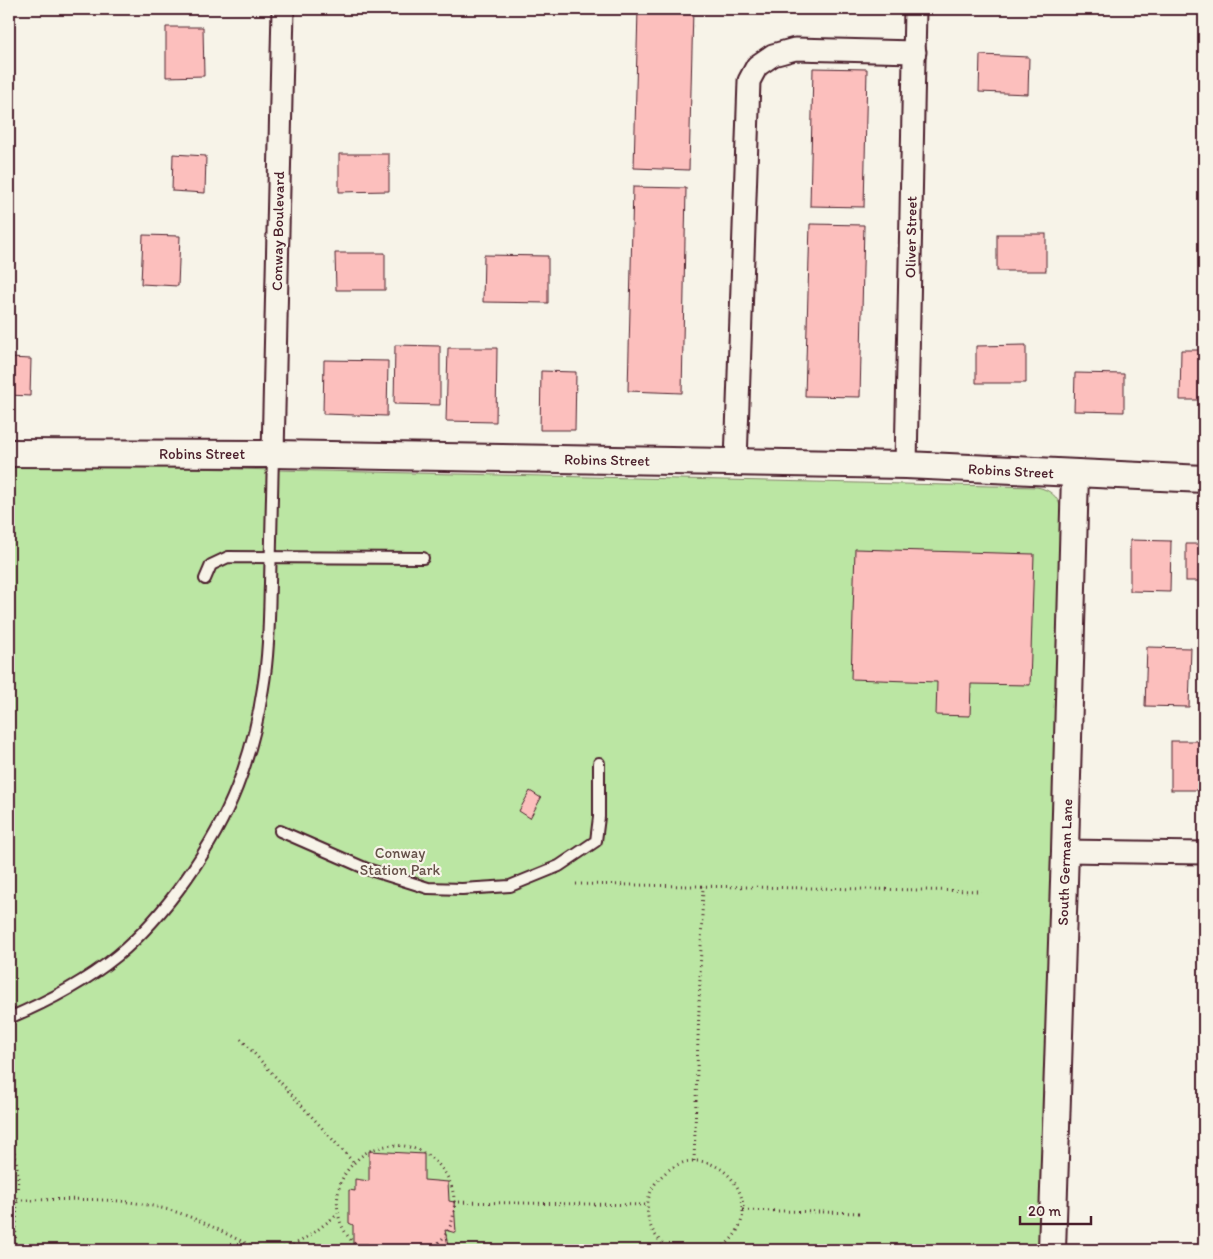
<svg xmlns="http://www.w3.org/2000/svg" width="1213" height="1259" viewBox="0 0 1213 1259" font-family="Itim,sans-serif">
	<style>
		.green { fill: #bbe6a3; stroke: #828267 }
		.building { fill: #fcbfbd; stroke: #4a1f2b }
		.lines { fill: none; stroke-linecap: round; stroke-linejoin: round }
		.service-casing { stroke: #4a1f2b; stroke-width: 14 }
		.minor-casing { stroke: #4a1f2b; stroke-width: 25 }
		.tertiary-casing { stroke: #4a1f2b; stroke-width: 30 }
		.path { stroke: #4a1f2b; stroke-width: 3; stroke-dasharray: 1 4; stroke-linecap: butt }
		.service { stroke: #f7f3e8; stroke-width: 10 }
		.minor { stroke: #f7f3e8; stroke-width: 21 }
		.tertiary { stroke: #f7f3e8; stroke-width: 26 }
		.labels { text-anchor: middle; stroke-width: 4.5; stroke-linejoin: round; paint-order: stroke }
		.street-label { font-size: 15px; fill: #4a1f2b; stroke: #f7f3e8 }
		.park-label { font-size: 15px; fill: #665149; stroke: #f7f3e8 }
	</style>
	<rect width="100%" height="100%" fill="#f7f3e8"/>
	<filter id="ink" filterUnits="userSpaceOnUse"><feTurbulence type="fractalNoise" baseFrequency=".02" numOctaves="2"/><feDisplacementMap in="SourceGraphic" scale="10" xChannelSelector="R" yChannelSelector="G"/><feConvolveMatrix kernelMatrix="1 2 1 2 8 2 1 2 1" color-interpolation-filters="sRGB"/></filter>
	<g filter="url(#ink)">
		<path class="green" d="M9 464 1037 487C1051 490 1059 497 1062 512L1042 1250H9Z"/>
		<g class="building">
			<polygon points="638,9 693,9 689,170 634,168"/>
			<polygon points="166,27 203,27 204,76 166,77"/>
			<polygon points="980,55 1029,57 1028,94 979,92"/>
			<polygon points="813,68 867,69 864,207 810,206"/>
			<polygon points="173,154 206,156 205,193 172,191"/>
			<polygon points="339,154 389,154 389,191 339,192"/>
			<polygon points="633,187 686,188 682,393 628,391"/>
			<polygon points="810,224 864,225 860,397 805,396"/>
			<rect x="997" y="234" width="49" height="37"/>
			<polygon points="143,235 180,236 178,286 141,284"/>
			<polygon points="335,253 385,253 385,290 336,290"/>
			<polygon points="484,255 548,256 548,303 483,302"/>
			<polygon points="395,345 440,346 440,405 394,404"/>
			<polygon points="1026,345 1026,383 976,383 976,346"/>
			<polygon points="448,348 497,348 496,422 446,421"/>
			<polygon points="1181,350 1204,350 1204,400 1180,400"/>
			<polygon points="9,358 31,359 30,396 9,395"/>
			<polygon points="324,360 388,361 387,416 323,414"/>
			<polygon points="541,371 576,372 575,430 540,430"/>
			<polygon points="1075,373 1124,374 1124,412 1074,411"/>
			<polygon points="1130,540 1171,541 1170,592 1130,591"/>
			<rect x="1186" y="544" width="18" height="37"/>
			<polygon points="855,549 1034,554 1030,685 971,684 970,716 936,715 937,682 851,679"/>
			<polygon points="1147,647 1191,648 1189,707 1145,706"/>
			<rect x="1171" y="741" width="33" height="49"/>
			<polygon points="530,791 541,798 530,818 519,811"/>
			<polygon points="369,1151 424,1154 424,1180 448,1182 449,1201 454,1202 456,1233 445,1230 448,1246 421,1247 421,1250 368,1250 368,1244 353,1244 353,1225 349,1223 349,1190 355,1191 355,1179 369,1181"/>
		</g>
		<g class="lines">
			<defs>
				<g id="service">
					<polyline points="205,579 211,565 228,557 423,558"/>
					<polyline points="280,831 367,869 428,888 462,889 510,886 559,866 596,841 599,817 599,763"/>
					<path d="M9 1018C47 1002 85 982 117 956 165 916 214 846 237 787 249 756 258 722 263 688 269 653 269 618 270 583 271 540 272 497 273 454"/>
				</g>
				<g id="minor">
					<polyline points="273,454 283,9"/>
					<polyline points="736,462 749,81 757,66 773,55 795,49 915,52"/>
					<polyline points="906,465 915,9"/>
					<polyline points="1065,851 1204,853"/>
				</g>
				<g id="tertiary">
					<polyline points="9,453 273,454 906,465 1204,479"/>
					<polyline points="1052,1250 1065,851 1075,474"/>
				</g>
			</defs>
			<use href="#service" class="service-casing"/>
			<use href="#minor" class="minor-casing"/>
			<use href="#tertiary" class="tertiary-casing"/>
			<g class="path">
				<polyline points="576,884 981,891"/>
				<polyline points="241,1039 354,1163"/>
				<polyline points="9,1133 16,1160 18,1174 15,1250"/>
				<polyline points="694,1161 703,886"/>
				<path d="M17 1200C65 1200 115 1196 161 1208 180 1212 198 1220 215 1228 234 1237 253 1250 276 1249 299 1248 320 1227 338 1214"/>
				<polyline points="454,1202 648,1205"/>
				<polyline points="743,1210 860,1213"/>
				<path d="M362 1250C343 1236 335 1217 338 1194 340 1180 346 1170 356 1161 364 1152 375 1148 386 1146 429 1139 466 1182 451 1224 447 1235 439 1243 430 1250"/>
				<path d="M670 1250C654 1238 645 1222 648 1201 650 1190 655 1182 663 1175 709 1129 781 1206 719 1250"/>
			</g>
			<use href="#service" class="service"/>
			<use href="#minor" class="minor"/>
			<use href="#tertiary" class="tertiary"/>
		</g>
	</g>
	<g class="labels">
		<g class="street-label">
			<text transform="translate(278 231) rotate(-89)" y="5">Conway Boulevard</text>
			<text transform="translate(911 237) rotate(-89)" y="5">Oliver Street</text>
			<text x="202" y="459">Robins Street</text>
			<text transform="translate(607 460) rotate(1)" y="5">Robins Street</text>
			<text transform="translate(1011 471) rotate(3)" y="5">Robins Street</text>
			<text transform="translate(1065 862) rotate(-88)" y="5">South German Lane</text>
		</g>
		<g class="park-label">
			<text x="400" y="858">Conway<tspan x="400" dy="17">Station Park</tspan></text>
		</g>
	</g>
	<rect width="1213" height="1259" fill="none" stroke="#f7f3e8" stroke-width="30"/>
	<rect x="15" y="15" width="1183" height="1229" fill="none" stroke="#4a1f2b" stroke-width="2" filter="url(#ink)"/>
	<path d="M1020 1216v8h71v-8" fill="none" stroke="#4a1f2b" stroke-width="2.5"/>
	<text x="1028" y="1216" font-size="15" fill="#4a1f2b" stroke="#f7f3e8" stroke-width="4" paint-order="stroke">20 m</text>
</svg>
